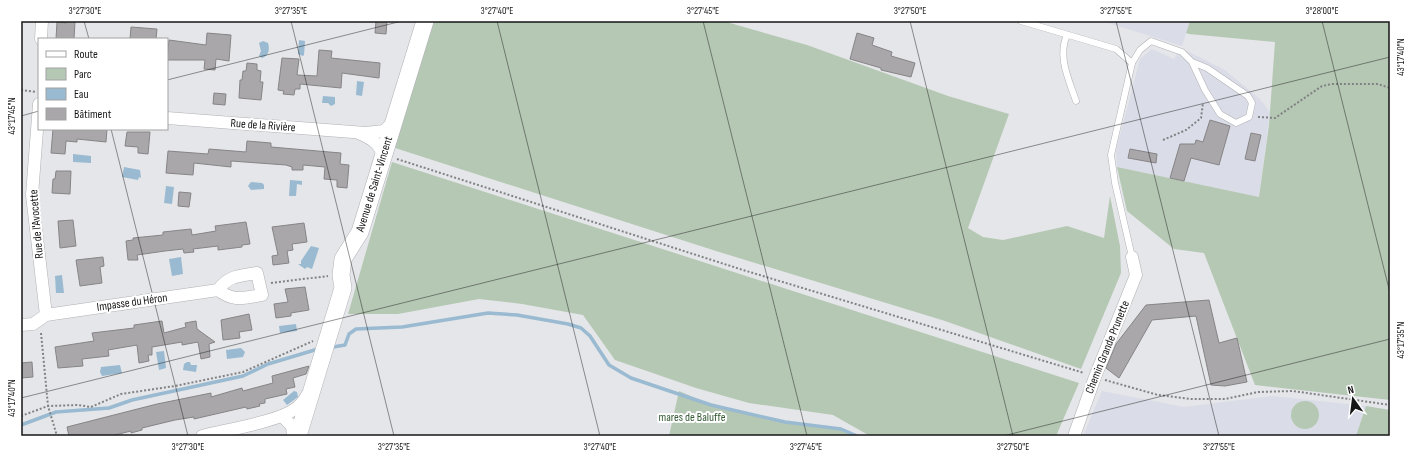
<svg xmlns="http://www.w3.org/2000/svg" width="1411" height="457" viewBox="0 0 1411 457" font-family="'Sofia Sans Condensed',sans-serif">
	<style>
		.built { fill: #dadce7 }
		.green { fill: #b5c8b4 }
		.water { fill: #99bad1 }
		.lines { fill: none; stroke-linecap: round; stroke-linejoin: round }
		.stream { stroke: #99bad1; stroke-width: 3.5 }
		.building { fill: #a9a7a9; stroke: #868486 }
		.lane-casing { stroke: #b0b1b5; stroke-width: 7 }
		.street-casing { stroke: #b0b1b5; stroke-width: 13 }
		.secondary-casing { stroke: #b0b1b5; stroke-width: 18 }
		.path { stroke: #818284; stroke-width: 2; stroke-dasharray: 2 2; stroke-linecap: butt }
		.lane { stroke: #fff; stroke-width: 6 }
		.street { stroke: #fff; stroke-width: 12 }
		.secondary { stroke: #fff; stroke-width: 17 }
		.ticks { fill: none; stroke: #161617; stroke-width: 1; stroke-opacity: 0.45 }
		.labels { text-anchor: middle; stroke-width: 4; stroke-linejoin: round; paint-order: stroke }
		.street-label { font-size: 12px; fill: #161617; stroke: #fff }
		.park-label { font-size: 12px; fill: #315831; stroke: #fff }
		.neatline { fill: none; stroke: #161617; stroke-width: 1.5 }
		.ticks-label { font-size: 10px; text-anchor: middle; fill: #161617 }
	</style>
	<rect width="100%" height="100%" fill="#e5e6e9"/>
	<g class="built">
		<polygon points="1102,21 1190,21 1182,46"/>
		<polygon points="1181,48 1225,70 1260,99 1270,112 1259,197 1117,167 1116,150 1140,59 1152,49 1174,59"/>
		<polygon points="1102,391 1184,407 1272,396 1366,406 1356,436 1083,436"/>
	</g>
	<g class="green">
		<polygon points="430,21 723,21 807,45 948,96 1009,114 968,228 983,237 1003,240 1067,226 1104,238 1110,196 1120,246 1121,273 1081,369 945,321 716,251 392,147"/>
		<polygon points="1190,21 1390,21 1390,400 1255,385 1204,253 1174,249 1127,211 1117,167 1259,197 1269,125 1275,42 1189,34 1186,33"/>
		<polygon points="392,162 1079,383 1056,436 870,436 833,415 749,403 696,388 615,360 583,315 522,304 479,299 398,314 348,314"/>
		<polygon points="679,391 711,405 785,422 841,429 857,436 669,436"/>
		<circle cx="1305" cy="415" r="14"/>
		<polygon points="1366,406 1390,410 1390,436 1356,436"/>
	</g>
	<g class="water">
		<polygon points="299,40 305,41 304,55 303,56 298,54"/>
		<path d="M263 41 268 43C270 49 269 56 262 58L259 56 261 51 259 43Z"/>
		<polygon points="357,81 364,82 362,96 356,95"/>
		<polygon points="323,96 335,97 335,104 331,106 328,103 322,103"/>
		<polygon points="73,154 91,156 91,163 73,162"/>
		<polygon points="124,167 140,170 141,178 139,177 138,180 122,177"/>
		<polygon points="290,180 302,181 302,185 297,184 296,196 289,196"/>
		<polygon points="251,182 262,183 264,185 264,189 251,190 248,186"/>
		<polygon points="166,186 174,187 172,204 164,203"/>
		<polygon points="311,246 319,248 312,269 307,267 305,269 298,264 301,264 301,261"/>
		<polygon points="181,257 183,274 172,276 169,259"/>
		<polygon points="62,275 64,293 56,293 55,276"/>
		<polygon points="296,324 297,331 280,333 279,326"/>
		<polygon points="241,348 245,352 243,357 227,359 226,350"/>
		<polygon points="164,351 166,368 159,370 156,352"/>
		<polygon points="187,362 190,362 191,365 197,365 196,372 183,370 184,364"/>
		<polygon points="120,365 122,373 102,376 100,372 101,367"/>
		<polygon points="294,391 297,392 298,397 287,405 283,400"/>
	</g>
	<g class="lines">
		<g class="stream">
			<polyline points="333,347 345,345 349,334 356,329 402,327 488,313 517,315 568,324 581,328 590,336 609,365 631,378 711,405 785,422 841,429 857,436"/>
			<polyline points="21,425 56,412 109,408 132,400 243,376 268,364 318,349"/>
		</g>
	</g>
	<g class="building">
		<polygon points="66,21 75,21 74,39 56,39 57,22 66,23"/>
		<polygon points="376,21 387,21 386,34 375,33"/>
		<polygon points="131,27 157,29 156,39 130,39"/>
		<polygon points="207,33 231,35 229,61 216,59 215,70 204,69 205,60 167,60 169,40 206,45"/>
		<polygon points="857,33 874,38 872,45 892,52 891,56 915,63 911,77 881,70 881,68 850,59"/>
		<polygon points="319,50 332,51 331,58 380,63 379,78 342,73 341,88 300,84 300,89 295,89 294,95 283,94 284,91 278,90 282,58 299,59 297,75 317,76"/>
		<polygon points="247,63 257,64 257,70 261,71 260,82 263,82 261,100 239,98 240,80 242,80 243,71 246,71"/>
		<polygon points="214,93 226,94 225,105 213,104"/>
		<polygon points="1210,120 1230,126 1219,165 1191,158 1184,181 1170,178 1180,144 1195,144 1196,140 1203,142"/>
		<polygon points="53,129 107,129 106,142 77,139 77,142 66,141 65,154 51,153"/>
		<polygon points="127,132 150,132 148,154 138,153 138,147 125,146"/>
		<polygon points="1251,133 1261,135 1255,161 1245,159"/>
		<polygon points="247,141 271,143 271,147 341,153 340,164 349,165 347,188 337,187 337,180 324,179 325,167 303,165 303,170 292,170 292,167 286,165 231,161 231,167 194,163 193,175 166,173 168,151 208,154 209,149 246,152"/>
		<polygon points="1130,149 1157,154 1156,163 1128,158"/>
		<polygon points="56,171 71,171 70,194 52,193 53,179 55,179"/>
		<polygon points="179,192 191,193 189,207 178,206"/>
		<polygon points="73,220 76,246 60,248 58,221"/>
		<polygon points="246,222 250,244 242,245 242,247 218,250 218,246 193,249 194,252 184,253 183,249 165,251 137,255 138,260 128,260 126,241 133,240 133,238 163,235 163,232 191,229 192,235 216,231 215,226"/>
		<polygon points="304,223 307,242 292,244 293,250 287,251 289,263 273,265 272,256 278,255 272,227"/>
		<polygon points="103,257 104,266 100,267 102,283 80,286 76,260"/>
		<polygon points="305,287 309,310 291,313 291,316 276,318 274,304 288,302 285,289"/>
		<polygon points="1209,300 1219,343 1237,338 1247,382 1225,386 1211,385 1196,316 1152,320 1119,378 1106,368 1116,344 1146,305"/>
		<polygon points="249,314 252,330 239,332 240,338 223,340 221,320"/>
		<polygon points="162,321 164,333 186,327 185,323 196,321 197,329 215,342 209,344 210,357 201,359 198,342 182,345 182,342 152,347 152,355 148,355 149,361 139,363 137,345 108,350 109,356 82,359 83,366 58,368 55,347 94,341 92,333 134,328 134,325"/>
		<polygon points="32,362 33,377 21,378 21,363"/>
		<polygon points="309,366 306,374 293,378 295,387 286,389 287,394 265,399 265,403 259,404 260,406 247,409 246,407 194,419 194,417 175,420 142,428 142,430 131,433 131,431 111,436 69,436 67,427 157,404 211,393 211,397 242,388 243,391 273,383 272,376"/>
	</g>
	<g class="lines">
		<defs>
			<g id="lane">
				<polyline points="1021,21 1116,49 1132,63"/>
				<path d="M1067 35C1057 56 1069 80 1076 101"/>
				<polyline points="1132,257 1115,183 1111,155 1132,63 1140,50 1151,41 1182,52 1192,62 1207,68 1248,96 1252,103 1249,117 1236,123 1220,114 1205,90 1192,62"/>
			</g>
			<g id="street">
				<polyline points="41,39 42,21"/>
				<polyline points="167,118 366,133 384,131 393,122"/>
				<path d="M359 133C370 138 382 144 383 158"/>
				<path d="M46 315 218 290C229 275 240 276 257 273L262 295C243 298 234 302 218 290"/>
				<polyline points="21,325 33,324 46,315 32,195 39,104"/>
				<polyline points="282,416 292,426 293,436"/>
				<path d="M202 436C225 430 277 422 295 409 301 405 304 401 307 395"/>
				<polyline points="1074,436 1095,377 1136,275 1132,257"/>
			</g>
			<polyline id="secondary" points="298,436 343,288 341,275 343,259 360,232 425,21"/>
		</defs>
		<use href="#lane" class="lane-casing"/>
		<use href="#street" class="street-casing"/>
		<use href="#secondary" class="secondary-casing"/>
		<g class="path">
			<polyline points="21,90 36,92"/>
			<polyline points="1258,117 1275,118 1322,86 1332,84 1378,84 1390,88"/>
			<polyline points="1163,140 1186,130 1201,118 1203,103"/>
			<polyline points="397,159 743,270 1084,373"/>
			<polyline points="271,283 328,276"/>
			<polyline points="41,333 48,406 57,436"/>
			<polyline points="1105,380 1158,395 1191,399 1225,399 1258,392 1293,391 1390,405"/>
			<polyline points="21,416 48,406 78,405 91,407 121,394 175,386 243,372 313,341"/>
		</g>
		<use href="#lane" class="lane"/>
		<use href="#street" class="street"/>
		<use href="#secondary" class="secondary"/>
	</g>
	<path class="ticks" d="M84 21 89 39M291 21 394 436M497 21 600 436M703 21 807 436M910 21 1013 436M1116 21 1219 436M1322 21 1390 293M167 80 402 21M21 116 39 111M111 129 188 436M21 398 1390 57M1003 436 1390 339"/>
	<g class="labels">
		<g class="street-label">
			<text transform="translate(263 125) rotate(4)" y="4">Rue de la Rivière</text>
			<text transform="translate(374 184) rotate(-73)" y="4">Avenue de Saint-Vincent</text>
			<text transform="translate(36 224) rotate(-95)" y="4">Rue de l'Avocette</text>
			<text transform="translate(132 302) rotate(-8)" y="4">Impasse du Héron</text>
			<text transform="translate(1107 347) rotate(-68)" y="4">Chemin Grande Prunette</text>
		</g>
		<g class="park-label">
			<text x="692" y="421">mares de Baluffe</text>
		</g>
	</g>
	<rect width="1411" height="457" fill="none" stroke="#ffffff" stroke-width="44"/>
	<rect x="38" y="38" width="130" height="92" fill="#ffffff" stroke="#a2a2a2"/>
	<rect x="46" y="51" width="20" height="6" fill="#ffffff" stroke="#a2a2a2"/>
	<text x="74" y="58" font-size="12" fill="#161617">Route</text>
	<rect x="46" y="68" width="20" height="12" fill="#b5c8b4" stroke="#a2a2a2"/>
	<text x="74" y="78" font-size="12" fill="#161617">Parc</text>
	<rect x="46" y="88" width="20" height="12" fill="#99bad1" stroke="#a2a2a2"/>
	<text x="74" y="98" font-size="12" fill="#161617">Eau</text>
	<rect x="46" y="108" width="20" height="12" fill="#a9a7a9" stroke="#a2a2a2"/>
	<text x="74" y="118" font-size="12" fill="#161617">Bâtiment</text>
	<g transform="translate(1353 399) rotate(346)" stroke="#ffffff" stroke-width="3" paint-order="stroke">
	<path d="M0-3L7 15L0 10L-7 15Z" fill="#161617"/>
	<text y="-6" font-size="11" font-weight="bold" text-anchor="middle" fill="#161617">N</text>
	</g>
	<rect x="22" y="22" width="1367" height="413" class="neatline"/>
	<g class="ticks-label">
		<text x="85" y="14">3°27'30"E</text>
		<text x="291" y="14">3°27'35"E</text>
		<text x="497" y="14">3°27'40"E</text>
		<text x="703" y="14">3°27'45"E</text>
		<text x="910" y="14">3°27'50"E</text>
		<text x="1116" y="14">3°27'55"E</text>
		<text x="1322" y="14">3°28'00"E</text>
		<text transform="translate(1400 57) rotate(-90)" y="4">43°17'40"N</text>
		<text transform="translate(11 116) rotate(-90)" y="4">43°17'45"N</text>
		<text transform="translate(1400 340) rotate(-90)" y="4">43°17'35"N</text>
		<text transform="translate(11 398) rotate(-90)" y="4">43°17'40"N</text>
		<text x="188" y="450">3°27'30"E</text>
		<text x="394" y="450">3°27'35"E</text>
		<text x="600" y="450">3°27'40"E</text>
		<text x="806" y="450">3°27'45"E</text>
		<text x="1013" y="450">3°27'50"E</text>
		<text x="1219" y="450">3°27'55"E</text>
	</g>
</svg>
